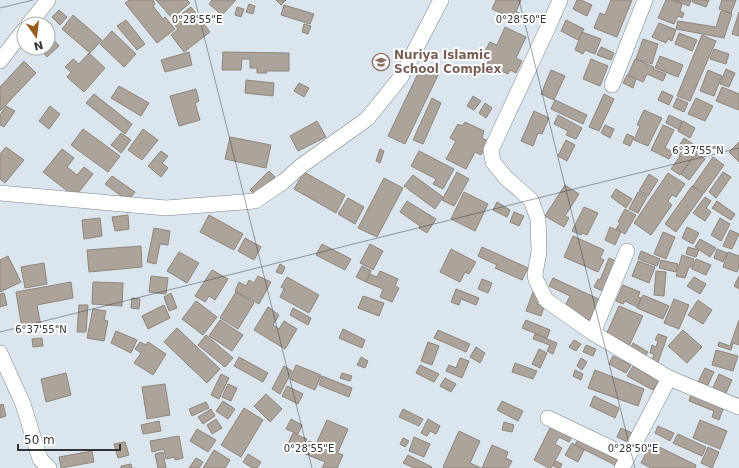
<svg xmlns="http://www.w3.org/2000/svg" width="739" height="468" viewBox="0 0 739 468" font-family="'DejaVu Sans',sans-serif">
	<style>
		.building { fill: #aca39a; stroke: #8f867d }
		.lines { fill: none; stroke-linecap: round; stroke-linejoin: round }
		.minor-casing { stroke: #7a848c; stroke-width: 16 }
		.minor { stroke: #fff; stroke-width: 15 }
		.ticks { fill: none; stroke: #303437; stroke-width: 1; stroke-opacity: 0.45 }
		.labels { text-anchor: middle; stroke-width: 4; stroke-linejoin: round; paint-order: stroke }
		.education-label { font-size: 12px; font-weight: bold; fill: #785e54; stroke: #fff; text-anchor: start }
		.ticks-label { font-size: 10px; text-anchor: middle; fill: #303437; stroke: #fff; stroke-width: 4; stroke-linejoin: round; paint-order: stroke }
	</style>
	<rect width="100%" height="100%" fill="#dae5ed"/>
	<g class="building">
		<polygon points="129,0 153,0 155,4 153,6 163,19 165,17 175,29 157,43 125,3"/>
		<polygon points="156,0 187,0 190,3 172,18"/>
		<polygon points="212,0 236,0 222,15 209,4"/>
		<polygon points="276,0 286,0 281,5"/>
		<polygon points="496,0 521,0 516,12 522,14 519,21 492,9"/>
		<polygon points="577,0 581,0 592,5 587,16 573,9"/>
		<polygon points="611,0 632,0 617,37 594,28 600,13 605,15"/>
		<polygon points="666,0 672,0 682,4 680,11 684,13 682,18 678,16 674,24 658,18"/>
		<polygon points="674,0 691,0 689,6"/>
		<polygon points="693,0 709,0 706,7 692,2"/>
		<polygon points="722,0 736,0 731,13 719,9"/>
		<polygon points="249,4 255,6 253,14 246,12"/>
		<polygon points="284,5 314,14 310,24 281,15"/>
		<polygon points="191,7 210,32 184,52 171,35 178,29 172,21"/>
		<polygon points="237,7 244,9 241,17 235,15"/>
		<polygon points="59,10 67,17 60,25 52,17"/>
		<polygon points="721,11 732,14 724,38 676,29 678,21 716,27"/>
		<polygon points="739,12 739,36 732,34"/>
		<polygon points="73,15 102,40 90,53 62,29"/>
		<polygon points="126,20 145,44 137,50 117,26"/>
		<polygon points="566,20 584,29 578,40 561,31"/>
		<polygon points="659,23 676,30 672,41 668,39 666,43 652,37"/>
		<polygon points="304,24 311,26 308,34 302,32"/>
		<polygon points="505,27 526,37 516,58 522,61 516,73 510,70 508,74 487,64 492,54 485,51 490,42 497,45"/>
		<polygon points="112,31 136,54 124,67 100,44"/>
		<polygon points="582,32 601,39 595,54 585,50 583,54 575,50"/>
		<polygon points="48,33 59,46 47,57 39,48 48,48"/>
		<polygon points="679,33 697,40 692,51 675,44"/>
		<polygon points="702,35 716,41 690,101 677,96"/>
		<polygon points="643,39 658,44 652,64 636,59"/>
		<polygon points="601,47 614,53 611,60 597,55"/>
		<polygon points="714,49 729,54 726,64 710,59"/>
		<polygon points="189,52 192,65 165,72 161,60"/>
		<polygon points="223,52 289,53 289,71 266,71 267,73 257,73 257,68 250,68 250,59 242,59 241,70 222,70"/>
		<polygon points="89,53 105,68 84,92 67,77 71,72 65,67 73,59 79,64"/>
		<polygon points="660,56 683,65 678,77 655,68"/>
		<polygon points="591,59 608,66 600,86 583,79"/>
		<polygon points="635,59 654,67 653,69 666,74 663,81 647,74 643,82 628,75"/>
		<polygon points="24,61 36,73 0,111 0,87"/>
		<polygon points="422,65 439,73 405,144 388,136"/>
		<polygon points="726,69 735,73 729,87 720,84"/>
		<polygon points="551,70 565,76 554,100 541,94"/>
		<polygon points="708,70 722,76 714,96 700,91"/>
		<polygon points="627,75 636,79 633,88 623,83"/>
		<polygon points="246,80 274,83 273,96 245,93"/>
		<polygon points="299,83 309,88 304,97 294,91"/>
		<polygon points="119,86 149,103 141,116 111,98"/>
		<polygon points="722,87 739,94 739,110 716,101"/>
		<polygon points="196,89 199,101 195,103 200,120 179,126 170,96"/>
		<polygon points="662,91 673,96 669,105 658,100"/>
		<polygon points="94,94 132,124 125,134 86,103"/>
		<polygon points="604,94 614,99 599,131 589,127"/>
		<polygon points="473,96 481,101 474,110 467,106"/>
		<polygon points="432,98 441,103 423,144 413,140"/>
		<polygon points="677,98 688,103 684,112 673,107"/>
		<polygon points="696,98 713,106 705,121 688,114"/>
		<polygon points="555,100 587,115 583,124 551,109"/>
		<polygon points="485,103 492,108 486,118 479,113"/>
		<polygon points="6,106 15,111 4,127 0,125 0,115"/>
		<polygon points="50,106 60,114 49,129 39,121"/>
		<polygon points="644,110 662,118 648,146 634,140 640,126 637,125"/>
		<polygon points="534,111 549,118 542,134 538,133 533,146 521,141"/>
		<polygon points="558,115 582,128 576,139 566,135 568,131 554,124"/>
		<polygon points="669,115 682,121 678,129 666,123"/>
		<polygon points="317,121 326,137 298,151 290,136"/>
		<polygon points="683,121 695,128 690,138 678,131"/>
		<polygon points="465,122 484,131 482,138 488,141 481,155 475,152 466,169 446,159 456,141 450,138 458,124 462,126"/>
		<polygon points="605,125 614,129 610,138 601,133"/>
		<polygon points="663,125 674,130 665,148 673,152 669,159 651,150"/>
		<polygon points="83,129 120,156 108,172 71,145"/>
		<polygon points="143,129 158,140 142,160 128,150"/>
		<polygon points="121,133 131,140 121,153 111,145"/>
		<polygon points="627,134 634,137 630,146 623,143"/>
		<polygon points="230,137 271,145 266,168 225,159"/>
		<polygon points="684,138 699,148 680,175 671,169 680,156 675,152"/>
		<polygon points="566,140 575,145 567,161 558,156"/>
		<polygon points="739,142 739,162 729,152"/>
		<polygon points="6,147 24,160 5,183 0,179 0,154"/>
		<polygon points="62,149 74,158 67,167 77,175 84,167 93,174 75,197 43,172"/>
		<polygon points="380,149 384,151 380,163 376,161"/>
		<polygon points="161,151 168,156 162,163 168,168 161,177 148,166"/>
		<polygon points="419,151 454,169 443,189 433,184 436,179 411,166"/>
		<polygon points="697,153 705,159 689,180 681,174"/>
		<polygon points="713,157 724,165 704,193 693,186"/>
		<polygon points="269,171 275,177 255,195 250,190"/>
		<polygon points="304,172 345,195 336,213 294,189"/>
		<polygon points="457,172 469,179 454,206 442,200"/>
		<polygon points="723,172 731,177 716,198 709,192"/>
		<polygon points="668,173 685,184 676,197 672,195 668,201 672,205 651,235 634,223"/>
		<polygon points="649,174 658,180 648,196 639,191"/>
		<polygon points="413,175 443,197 435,209 404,186"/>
		<polygon points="112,176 135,192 128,201 105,184"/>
		<polygon points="384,178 403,188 377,237 358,228"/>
		<polygon points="565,185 579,194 565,216 569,218 564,227 545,216"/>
		<polygon points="692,186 703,194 676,232 665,224"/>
		<polygon points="616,189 632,199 626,208 611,197"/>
		<polygon points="464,192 488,204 475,231 451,219"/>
		<polygon points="638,192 647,197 638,213 629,209"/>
		<polygon points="705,197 711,201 706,208 711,212 705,221 693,213"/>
		<polygon points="348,198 364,207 355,224 338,214"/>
		<polygon points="407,201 436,219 427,233 419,228 420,226 400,212"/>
		<polygon points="717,201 735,214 731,220 712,208"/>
		<polygon points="497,202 510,210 507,217 493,210"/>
		<polygon points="584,207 598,213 587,235 582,233 581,235 572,231"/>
		<polygon points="625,209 636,215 625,234 616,229 620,223 618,222"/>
		<polygon points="514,212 524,216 519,226 510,222"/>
		<polygon points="128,215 129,229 115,231 112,217"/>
		<polygon points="209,215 243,234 234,250 200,232"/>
		<polygon points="100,218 102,236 84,239 82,220"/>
		<polygon points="720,218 730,224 721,241 711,235"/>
		<polygon points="610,227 621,232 615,245 605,240"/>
		<polygon points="687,227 699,233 693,244 682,238"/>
		<polygon points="154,228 170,231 168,245 160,244 156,264 147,262"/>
		<polygon points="730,230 739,234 732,249 723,246"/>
		<polygon points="663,232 675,237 666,259 654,254"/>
		<polygon points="573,236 604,250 600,258 604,260 598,272 564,257"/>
		<polygon points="245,238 261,247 254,260 238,251"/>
		<polygon points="700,239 716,248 710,257 695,247"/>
		<polygon points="322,244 351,259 345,270 316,255"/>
		<polygon points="370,244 383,251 373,270 360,263"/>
		<polygon points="141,246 142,267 89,272 87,250"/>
		<polygon points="482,247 528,268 522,280 495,268 497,265 478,256"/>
		<polygon points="688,247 699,250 696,257 686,254"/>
		<polygon points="451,249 476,262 469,274 465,272 460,282 440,272"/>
		<polygon points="717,249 727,253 723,262 714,258"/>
		<polygon points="641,251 660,259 657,266 638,259"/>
		<polygon points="179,252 199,263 187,283 167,271"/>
		<polygon points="728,252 739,256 739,267 737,272 723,267"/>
		<polygon points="682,255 694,259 692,267 689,267 685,278 676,276"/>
		<polygon points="8,256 21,282 0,292 0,260"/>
		<polygon points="609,258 620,263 607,293 594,287 598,279 600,280"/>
		<polygon points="696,259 711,265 706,275 692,269"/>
		<polygon points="661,260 678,264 676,272 659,268"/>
		<polygon points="638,261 655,267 649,283 632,276"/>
		<polygon points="44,263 47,284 25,288 21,267"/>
		<polygon points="280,264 285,267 282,274 276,272"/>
		<polygon points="362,266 371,271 366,282 356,277"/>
		<polygon points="212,270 228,279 215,300 209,296 205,302 195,296"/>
		<polygon points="380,271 398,279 395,286 399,288 392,302 380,297 383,289 366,282 370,274 377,277"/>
		<polygon points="656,271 666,272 664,296 654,295"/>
		<polygon points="151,276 168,278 166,294 149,292"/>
		<polygon points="258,276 271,282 259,304 235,291 239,282 246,286 249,280 254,283"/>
		<polygon points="739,276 739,289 734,286"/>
		<polygon points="287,277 319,295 309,313 280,297 284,289 281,287"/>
		<polygon points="694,277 706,284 700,294 687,286"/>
		<polygon points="553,278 605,302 595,323 564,308 570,296 549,286"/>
		<polygon points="482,279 492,283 488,293 478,289"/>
		<polygon points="71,282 73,298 37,305 41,326 22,329 16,292"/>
		<polygon points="93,282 123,283 122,306 92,304"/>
		<polygon points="623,285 640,292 638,297 641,298 637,307 625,301 623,304 616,301"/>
		<polygon points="456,289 479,298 476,305 461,299 459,305 451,302"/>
		<polygon points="236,292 254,303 238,329 220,318"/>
		<polygon points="533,292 541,295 537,304 544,307 541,316 526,311"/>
		<polygon points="4,293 7,305 0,307 0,294"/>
		<polygon points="171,293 177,308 169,311 164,297"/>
		<polygon points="643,295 669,306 663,319 637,308"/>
		<polygon points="363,296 384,303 379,316 358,308"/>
		<polygon points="132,298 140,299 139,309 131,308"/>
		<polygon points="674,299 689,305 679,329 664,323"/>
		<polygon points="698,300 712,310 703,324 688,315"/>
		<polygon points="196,301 217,317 203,335 182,319"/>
		<polygon points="79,305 88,305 86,332 77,332"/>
		<polygon points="164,305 170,318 148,329 142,316"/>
		<polygon points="619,306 643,316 629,346 606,335"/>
		<polygon points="268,307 279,315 273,325 279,329 284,321 297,329 285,349 254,330"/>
		<polygon points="293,308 311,318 308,325 290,315"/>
		<polygon points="93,309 106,311 104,320 108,321 104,341 87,338"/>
		<polygon points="220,320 243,335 232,351 209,336"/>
		<polygon points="526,320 550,330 547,338 522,328"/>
		<polygon points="739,320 739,345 733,343 731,350 718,346 719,342 730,346"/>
		<polygon points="177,328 220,369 207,383 164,342"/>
		<polygon points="343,329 365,340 362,348 339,338"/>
		<polygon points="438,330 470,344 466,352 434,338"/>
		<polygon points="683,330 702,347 687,363 668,346"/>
		<polygon points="116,331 137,340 131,353 111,343"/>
		<polygon points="535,334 557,343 553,354 547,351 550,345 533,339"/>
		<polygon points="658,334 667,337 657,365 651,363 654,354 650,353 652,345 656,347 658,341 655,340"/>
		<polygon points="206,335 233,358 225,367 198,345"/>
		<polygon points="42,338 43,346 33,347 32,339"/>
		<polygon points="574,340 581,344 576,351 569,347"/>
		<polygon points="140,342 146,345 148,342 166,354 153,375 134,363 141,353 135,349"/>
		<polygon points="428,342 439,346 432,365 421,361"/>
		<polygon points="633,343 648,352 643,359 629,351"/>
		<polygon points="586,345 596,349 593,356 583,352"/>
		<polygon points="476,347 485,353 480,363 470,357"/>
		<polygon points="539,349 547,353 540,368 532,364"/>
		<polygon points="716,350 738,356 733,371 712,365"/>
		<polygon points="613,356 631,365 626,373 609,364"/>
		<polygon points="239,357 268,373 263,382 234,366"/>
		<polygon points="361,357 368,361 365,368 357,365"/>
		<polygon points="460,358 469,361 462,378 446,371 449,365 456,368"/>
		<polygon points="581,358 587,362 582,370 577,366"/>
		<polygon points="515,363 537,371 533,379 512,372"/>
		<polygon points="296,365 321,375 315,390 290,379"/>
		<polygon points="420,365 439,374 434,382 416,373"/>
		<polygon points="284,366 292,371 280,394 272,389"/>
		<polygon points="633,366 659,380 653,390 627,376"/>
		<polygon points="705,368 714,372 707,387 698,382"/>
		<polygon points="575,370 583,374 581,380 573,376"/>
		<polygon points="595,370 644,389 638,406 588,388"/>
		<polygon points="66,373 71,395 46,402 41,379"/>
		<polygon points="342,373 352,376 350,381 340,378"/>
		<polygon points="221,374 229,378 219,399 211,395"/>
		<polygon points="719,374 732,380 725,395 712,390"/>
		<polygon points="322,376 352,388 349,397 319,385"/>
		<polygon points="445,378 456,384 451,392 440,386"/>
		<polygon points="165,384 170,415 147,419 142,387"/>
		<polygon points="228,384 237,388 231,401 222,397"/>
		<polygon points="287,386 303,394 298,404 282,396"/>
		<polygon points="692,391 725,404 719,420 712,417 714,411 689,401"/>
		<polygon points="266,394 282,409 270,422 254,406"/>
		<polygon points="594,396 619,408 615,418 590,406"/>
		<polygon points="223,401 235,409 228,419 216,411"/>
		<polygon points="502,401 523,411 518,421 497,410"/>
		<polygon points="206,402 209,408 192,416 189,409"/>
		<polygon points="3,404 6,416 0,418 0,405"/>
		<polygon points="244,408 263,420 241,457 221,445"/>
		<polygon points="211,409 215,416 203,424 198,417"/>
		<polygon points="403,409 423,419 419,426 399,417"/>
		<polygon points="216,419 222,428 212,434 207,425"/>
		<polygon points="291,419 302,425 298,434 286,429"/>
		<polygon points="428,419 440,426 436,434 430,431 427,436 421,433"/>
		<polygon points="327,420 348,429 338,452 317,442"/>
		<polygon points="700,420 727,431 720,449 693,438"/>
		<polygon points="159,421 161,431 143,434 141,425"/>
		<polygon points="504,422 514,425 512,432 502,430"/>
		<polygon points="552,424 573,434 569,442 559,437 555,444 562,448 551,468 549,468 534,460"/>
		<polygon points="658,426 674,433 670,441 655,433"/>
		<polygon points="621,428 635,434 630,443 617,437"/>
		<polygon points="197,429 216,440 208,452 190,441"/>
		<polygon points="459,431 480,441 470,463 481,468 445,468 443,467"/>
		<polygon points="293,433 307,439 302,450 288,444"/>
		<polygon points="678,434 706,447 702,456 673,443"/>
		<polygon points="179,436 183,458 175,460 175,457 166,459 164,449 152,452 150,441"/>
		<polygon points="580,436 619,457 615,465 575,445"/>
		<polygon points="414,437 430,444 424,457 409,451"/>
		<polygon points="403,438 409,441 405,447 400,444"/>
		<polygon points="309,441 343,455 337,468 322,468 325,462 303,453"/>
		<polygon points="125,442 129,455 118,458 114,444"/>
		<polygon points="572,443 584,450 578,462 565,455"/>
		<polygon points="651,443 696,465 695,468 651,468 641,463"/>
		<polygon points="492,445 508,452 506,458 512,461 508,468 482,468"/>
		<polygon points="708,447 719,452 712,468 701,463"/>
		<polygon points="214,450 230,460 225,468 203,468"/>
		<polygon points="92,451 94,462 61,468 59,457"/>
		<polygon points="163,452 166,468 158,468 155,454"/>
		<polygon points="248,454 261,462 257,468 252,468 243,462"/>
		<polygon points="408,455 432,467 431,468 414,468 403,463"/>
		<polygon points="196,458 203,462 199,468 189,468"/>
		<polygon points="556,461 562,464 560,468 553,466"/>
		<polygon points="131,464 132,468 121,468 121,466"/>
	</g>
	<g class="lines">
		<defs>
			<g id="minor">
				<polyline points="560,0 550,23 491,150 493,162 506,178 531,200 538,219 539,252 535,274 536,280 546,300 593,333 669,378 739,407"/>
				<polyline points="29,24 48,0"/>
				<polyline points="0,61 24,30"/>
				<polyline points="612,85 645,0"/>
				<polyline points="0,193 166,208 255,201 283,182 301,166 367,119 401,77 441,0"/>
				<polyline points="593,333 627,251"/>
				<polyline points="0,353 23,404 40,459 49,468"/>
				<polyline points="548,418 628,456"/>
				<polyline points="622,468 669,378"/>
			</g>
		</defs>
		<use href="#minor" class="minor-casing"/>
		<use href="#minor" class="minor"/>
	</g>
	<path class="ticks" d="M195 0 312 468M519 0 635 468M0 8 33 0M0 332 739 148"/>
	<defs>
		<symbol id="school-ring" viewBox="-11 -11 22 22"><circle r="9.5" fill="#fff" stroke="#8d6e63" stroke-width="1.5"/><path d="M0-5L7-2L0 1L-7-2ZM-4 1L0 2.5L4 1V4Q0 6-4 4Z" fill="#8d6e63"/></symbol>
	</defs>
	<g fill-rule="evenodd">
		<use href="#school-ring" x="371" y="52" width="20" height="20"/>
	</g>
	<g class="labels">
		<g class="education-label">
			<text x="394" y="59">Nuriya Islamic<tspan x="394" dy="14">School Complex</tspan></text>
		</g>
	</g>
	<g class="ticks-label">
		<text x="197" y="23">0°28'55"E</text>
		<text x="521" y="23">0°28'50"E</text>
		<text x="698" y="154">6°37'55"N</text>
		<text x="41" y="333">6°37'55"N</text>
		<text x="309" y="452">0°28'55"E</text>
		<text x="633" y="452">0°28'50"E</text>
	</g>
	<g transform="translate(36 36) rotate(166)"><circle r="19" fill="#ffffff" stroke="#acaeaf"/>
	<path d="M0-3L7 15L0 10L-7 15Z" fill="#985b1e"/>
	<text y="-6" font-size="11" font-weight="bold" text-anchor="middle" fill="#303437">N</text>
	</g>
	<path d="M18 444v6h102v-6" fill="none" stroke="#303437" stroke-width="2"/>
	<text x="24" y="444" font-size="12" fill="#303437" stroke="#ffffff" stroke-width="3" paint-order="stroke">50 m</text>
</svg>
